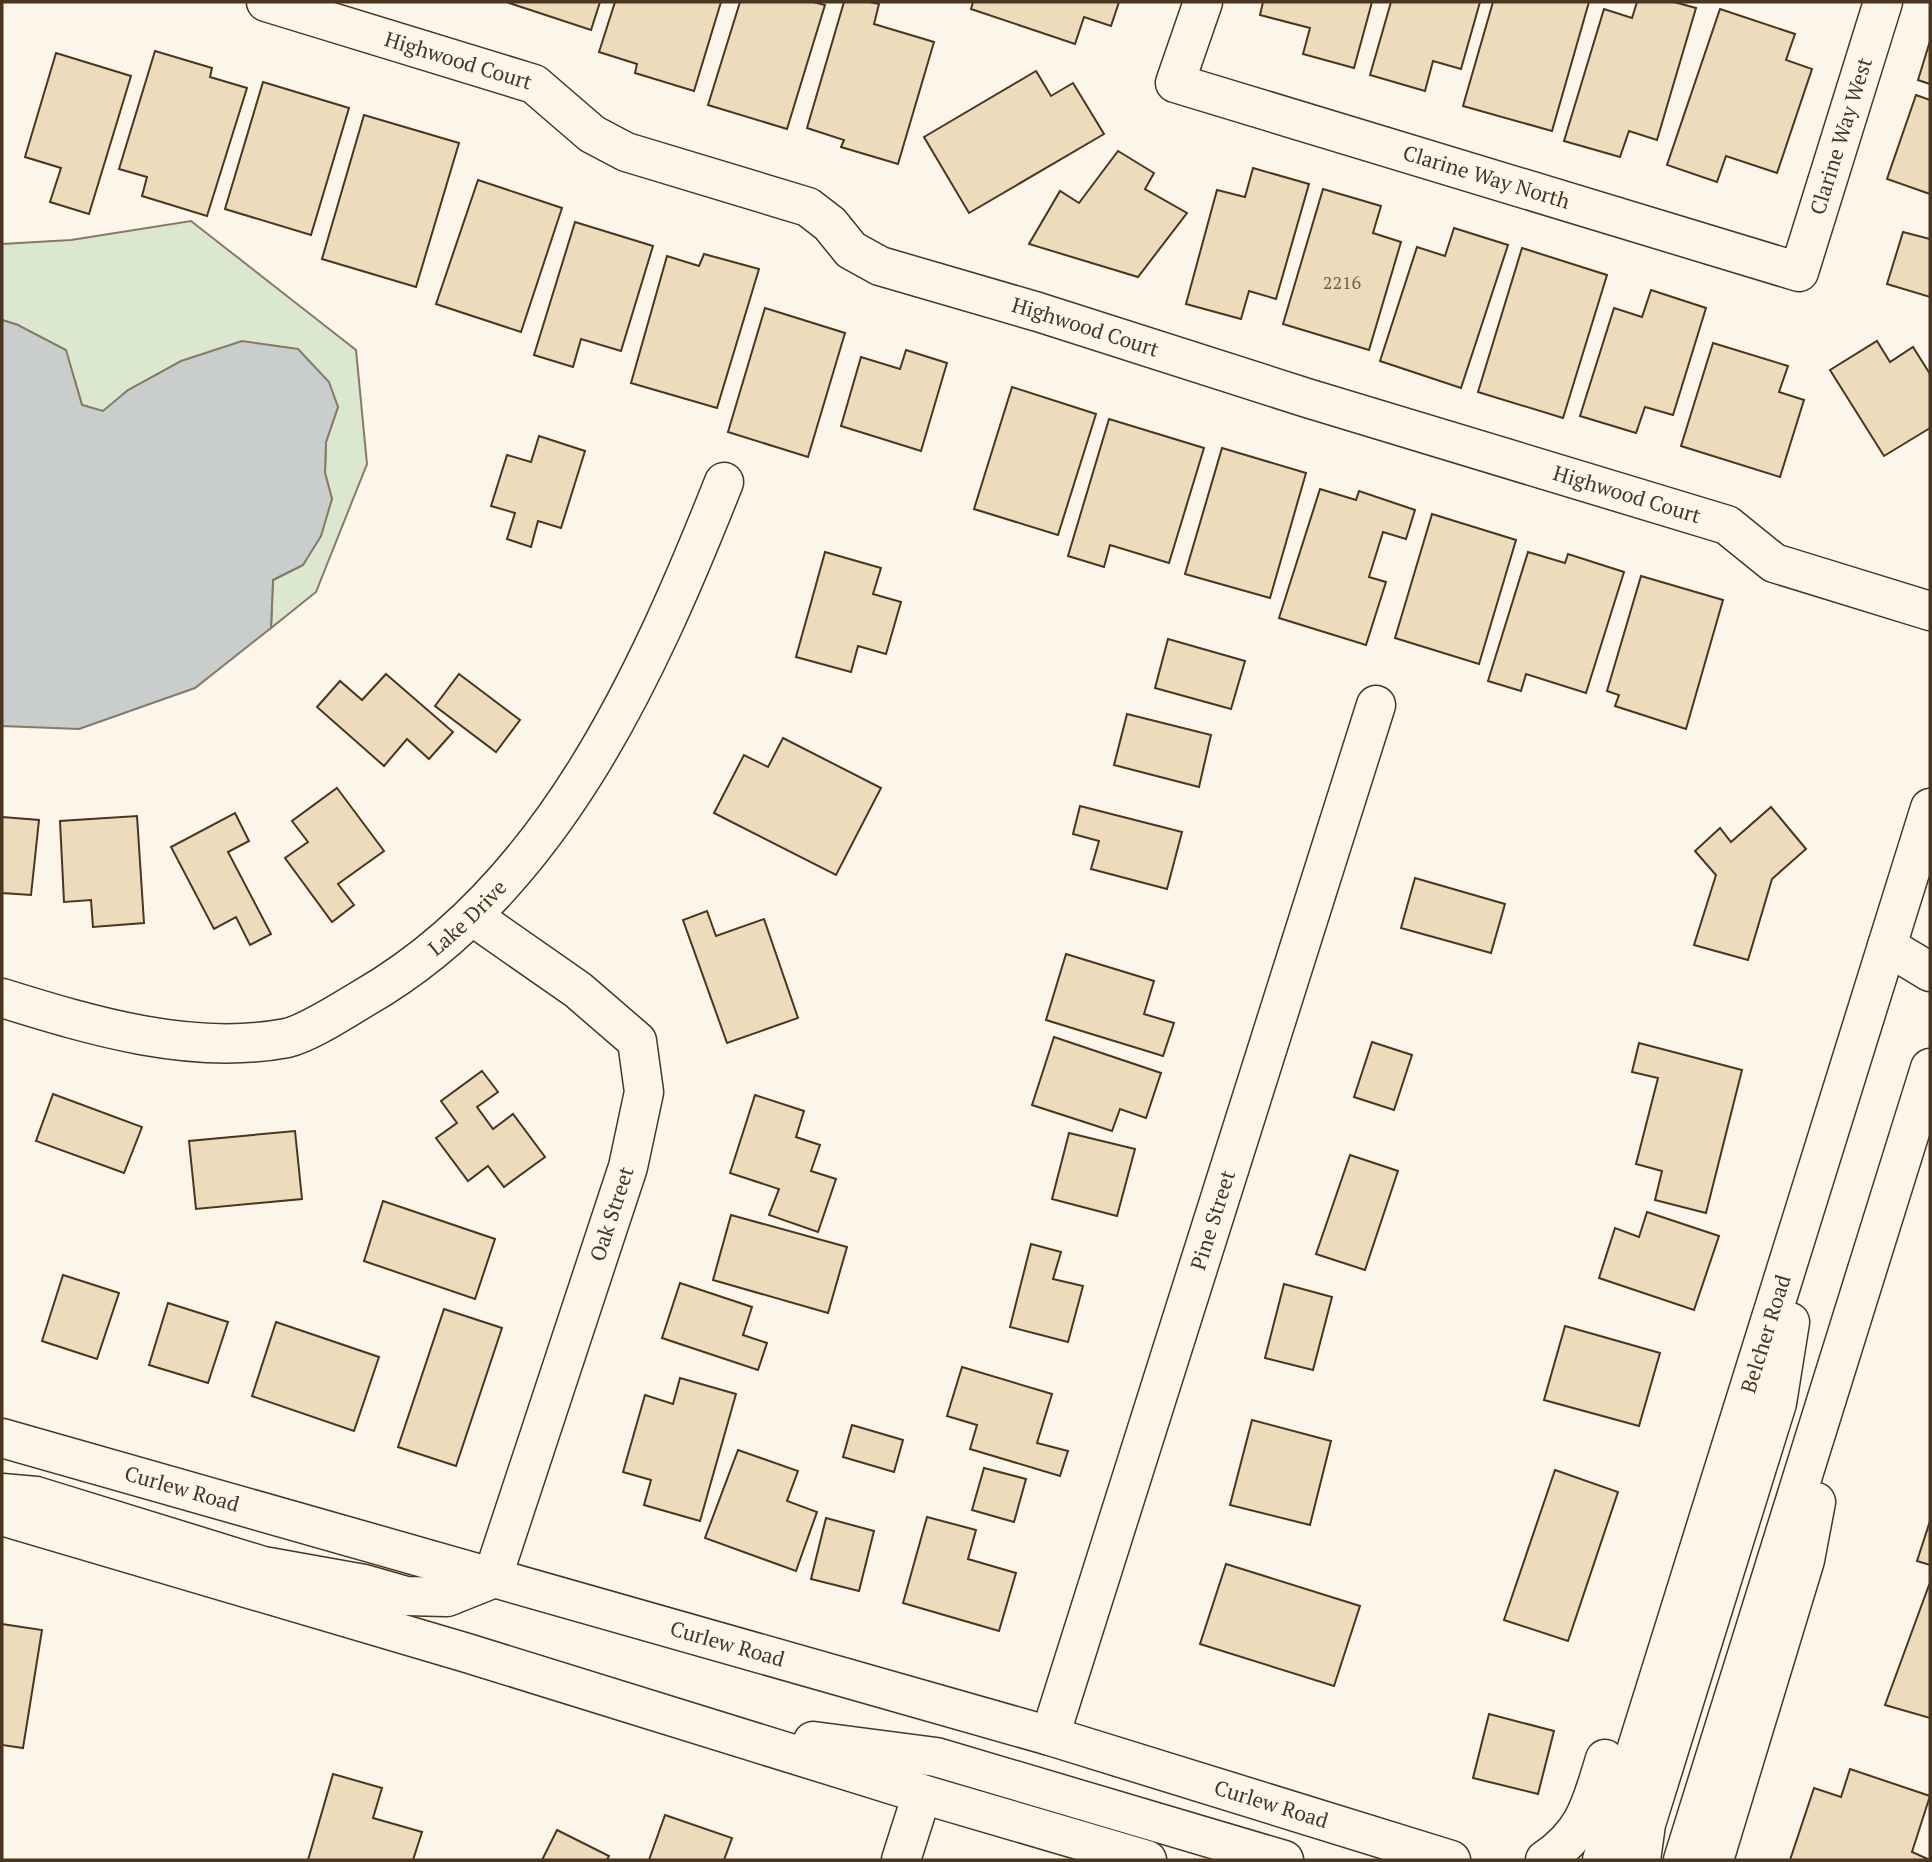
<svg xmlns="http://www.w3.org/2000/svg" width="1932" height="1862" viewBox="0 0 1932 1862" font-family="'PT Serif',serif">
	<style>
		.green { fill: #dce7d0; stroke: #887966; stroke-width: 2 }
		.water { fill: #c9cecd; stroke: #887966; stroke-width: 2 }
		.building { fill: #ecdcbc; stroke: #4a3520; stroke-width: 2 }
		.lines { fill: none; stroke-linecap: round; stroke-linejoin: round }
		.minor-casing { stroke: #4a3520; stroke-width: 41 }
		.major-casing { stroke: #4a3520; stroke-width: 41 }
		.minor { stroke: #fbf6e9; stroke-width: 38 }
		.major { stroke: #fbf6e9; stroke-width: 38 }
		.labels { text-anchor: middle; stroke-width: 5; stroke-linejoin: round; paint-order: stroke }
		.number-label { font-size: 18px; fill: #725f47 }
		.street-label { font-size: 21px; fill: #4a3520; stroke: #fbf6e9 }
	</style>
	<rect width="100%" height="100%" fill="#fbf6e9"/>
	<polygon class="green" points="191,221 356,350 367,464 316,592 271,628 273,580 303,565 332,499 325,473 326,442 338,407 128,390 104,412 82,405 75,381 18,325 2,320 2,244 71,240"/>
	<polygon class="water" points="2,320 18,325 66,350 82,405 103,411 128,390 181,361 242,341 298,349 329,382 338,407 326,442 325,473 332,499 321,536 303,565 273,580 271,628 195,688 79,729 2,726"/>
	<g class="building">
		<polygon points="506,2 600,2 591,30"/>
		<polygon points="615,2 721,2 694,91 635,73 637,64 599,52"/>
		<polygon points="740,2 813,2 825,5 787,129 708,105"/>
		<polygon points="844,2 870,2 879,4 874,24 934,42 898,164 841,147 844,140 807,128"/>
		<polygon points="973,2 1119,2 1111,26 1084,17 1075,44 971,9"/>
		<polygon points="1263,2 1372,2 1354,68 1303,54 1310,28 1260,15"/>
		<polygon points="1391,2 1480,2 1461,69 1433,61 1425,91 1370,75"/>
		<polygon points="1493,2 1589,2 1552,131 1463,106"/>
		<polygon points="1637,2 1674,2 1696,8 1657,140 1629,131 1620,157 1564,141 1604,9 1632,18"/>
		<polygon points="1720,9 1795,34 1786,60 1812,69 1777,173 1726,156 1717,182 1667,165"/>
		<polygon points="1930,41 1930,84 1918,80"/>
		<polygon points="155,51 212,68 210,77 247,88 207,216 142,196 147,177 119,169"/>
		<polygon points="56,53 131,76 89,214 50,202 61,168 25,157"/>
		<polygon points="1036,71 1051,96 1073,83 1104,134 969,213 924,137"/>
		<polygon points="263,82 349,108 311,235 225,209"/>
		<polygon points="1916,95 1930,100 1930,194 1887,179"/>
		<polygon points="364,115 459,143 416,287 322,259"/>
		<polygon points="1118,151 1154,173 1145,189 1187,213 1138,277 1029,244 1060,191 1079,203"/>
		<polygon points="1253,168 1309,184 1276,299 1249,291 1241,319 1186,304 1217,190 1245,197"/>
		<polygon points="478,180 562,208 521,332 436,304"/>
		<polygon points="1323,189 1381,206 1373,233 1401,242 1369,350 1283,324"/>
		<polygon points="575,222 653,246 621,351 581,339 573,367 534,355"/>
		<polygon points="1454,228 1508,245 1461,388 1380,361 1417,247 1445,256"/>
		<polygon points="1903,232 1930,239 1930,297 1887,284"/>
		<polygon points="1522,248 1607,275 1563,418 1478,392"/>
		<polygon points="704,254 759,269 717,408 631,383 667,256 699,266"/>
		<polygon points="1651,290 1706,308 1673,415 1645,407 1636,433 1580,416 1614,308 1642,317"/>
		<polygon points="765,308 845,333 808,457 728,432"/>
		<polygon points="1877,341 1890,362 1913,347 1930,374 1930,428 1884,456 1830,370"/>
		<polygon points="1713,343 1788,366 1779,392 1804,400 1780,477 1681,446"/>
		<polygon points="906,350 947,363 921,451 841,426 861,357 900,369"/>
		<polygon points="1012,387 1096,414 1058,535 974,509"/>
		<polygon points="1109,419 1204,448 1169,563 1110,545 1104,567 1068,556"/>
		<polygon points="539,436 585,451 561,528 538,521 531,547 507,539 515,513 491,506 507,455 531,462"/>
		<polygon points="1222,448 1306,473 1270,598 1185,574"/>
		<polygon points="1320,489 1356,500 1359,491 1415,510 1406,539 1383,532 1369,577 1386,582 1366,645 1279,618"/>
		<polygon points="1432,514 1516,540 1479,664 1395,638"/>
		<polygon points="825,552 881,568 873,594 901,602 886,654 858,646 851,672 796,657"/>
		<polygon points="1528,552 1565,563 1568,554 1624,572 1586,693 1526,674 1521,691 1488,681"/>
		<polygon points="1641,576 1723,600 1686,729 1615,706 1619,695 1607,691"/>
		<polygon points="1168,639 1245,661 1231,709 1155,688"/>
		<polygon points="386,674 453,732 429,759 407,739 384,766 317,707 340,681 362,700"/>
		<polygon points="459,674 520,720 496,752 435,706"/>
		<polygon points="1127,714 1211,735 1199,787 1114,765"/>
		<polygon points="783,738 881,788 836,875 714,813 744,755 768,767"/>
		<polygon points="337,788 384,851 338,884 354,905 332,922 285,858 308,842 292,821"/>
		<polygon points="1080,806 1182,832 1167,889 1091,869 1099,841 1073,834"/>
		<polygon points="1771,807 1806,849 1772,879 1748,960 1694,945 1716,875 1695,851 1720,828 1731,842"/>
		<polygon points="235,813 249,841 228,852 271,934 250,945 236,917 214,929 171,847"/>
		<polygon points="137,816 144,923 93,927 91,900 64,902 60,821"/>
		<polygon points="2,817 39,820 31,895 2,893"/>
		<polygon points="1415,878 1505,904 1491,953 1401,928"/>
		<polygon points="707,911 716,936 764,919 798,1018 727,1043 683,920"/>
		<polygon points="1066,954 1154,981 1144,1014 1174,1023 1163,1056 1046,1020"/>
		<polygon points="1054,1037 1161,1073 1146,1118 1120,1109 1112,1131 1032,1105"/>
		<polygon points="1372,1042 1412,1055 1394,1110 1354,1097"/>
		<polygon points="1639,1043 1742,1070 1706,1213 1655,1200 1662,1171 1636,1164 1658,1078 1632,1072"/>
		<polygon points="482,1071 498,1092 477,1107 493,1129 513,1114 545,1157 504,1187 488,1166 468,1181 436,1138 457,1123 441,1101"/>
		<polygon points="53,1094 142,1127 124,1173 36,1141"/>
		<polygon points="755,1095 804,1111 796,1137 820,1145 811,1171 836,1179 818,1232 769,1215 779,1189 730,1173"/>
		<polygon points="295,1131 302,1199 196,1209 189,1141"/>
		<polygon points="1069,1133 1135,1149 1117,1216 1052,1199"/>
		<polygon points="1350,1155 1398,1171 1365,1270 1316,1254"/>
		<polygon points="383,1201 495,1239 475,1299 364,1261"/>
		<polygon points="1647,1212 1719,1236 1694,1310 1599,1278 1615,1228 1639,1237"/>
		<polygon points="731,1215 847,1247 828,1313 713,1280"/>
		<polygon points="1031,1244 1061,1252 1053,1279 1083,1286 1068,1342 1010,1327"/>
		<polygon points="63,1275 119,1293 97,1359 42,1341"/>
		<polygon points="680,1283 752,1307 743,1335 767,1343 758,1370 662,1338"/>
		<polygon points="1284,1284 1332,1297 1313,1370 1265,1358"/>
		<polygon points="168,1303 228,1322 208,1383 149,1365"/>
		<polygon points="444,1309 502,1328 456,1466 398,1447"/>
		<polygon points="276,1322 379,1357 354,1431 252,1396"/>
		<polygon points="1565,1326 1660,1353 1639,1426 1544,1400"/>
		<polygon points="962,1367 1052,1394 1037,1443 1068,1451 1060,1476 970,1449 977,1425 947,1416"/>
		<polygon points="680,1378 736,1394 700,1521 644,1505 651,1480 623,1472 645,1395 673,1404"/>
		<polygon points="1252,1420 1331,1441 1310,1525 1230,1505"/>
		<polygon points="852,1425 903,1440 894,1472 843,1457"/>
		<polygon points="738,1450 798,1471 787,1501 817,1512 796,1571 705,1538"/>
		<polygon points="984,1468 1026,1479 1014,1522 972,1510"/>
		<polygon points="1555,1470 1618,1492 1568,1641 1504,1620"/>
		<polygon points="927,1517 976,1530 968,1559 1016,1573 999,1631 903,1603"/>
		<polygon points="826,1518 874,1531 859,1591 811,1579"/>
		<polygon points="1930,1521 1930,1565 1917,1561"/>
		<polygon points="1226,1564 1360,1606 1334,1686 1200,1644"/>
		<polygon points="1929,1585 1930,1586 1930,1718 1885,1705"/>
		<polygon points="2,1624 42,1630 23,1748 2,1745"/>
		<polygon points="1489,1714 1554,1731 1538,1794 1473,1778"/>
		<polygon points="1850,1769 1930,1796 1912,1852 1930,1860 1790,1860 1814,1788 1841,1797"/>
		<polygon points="333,1774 382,1788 373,1818 422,1832 413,1860 308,1860"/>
		<polygon points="665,1815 732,1838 724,1860 649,1860"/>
		<polygon points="557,1830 609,1856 607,1860 542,1860"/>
	</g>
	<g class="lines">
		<defs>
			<g id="minor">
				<path id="s1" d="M266 2 534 84 592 134 626 152 808 207 830 224 851 250 880 266 1038 312 1307 398 1727 525 1774 563 1930 611"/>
				<path id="s2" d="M1203 2 1175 83 1799 272 1883 2"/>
				<polyline points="472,916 578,990 637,1041 644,1092 628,1167 492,1579"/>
				<polyline points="1887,946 1930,972"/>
				<path id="s3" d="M2 998C92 1026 192 1056 287 1038 308 1033 342 1011 362 999 551 891 647 676 724 482"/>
				<path id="s4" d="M1050 1736 1376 705"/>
				<polyline points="901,1860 922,1794"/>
			</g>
			<g id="major">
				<path id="s5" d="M2 1438 1050 1736 1451 1860"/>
				<polyline points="2,1493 36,1496 263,1566 364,1584 406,1596 447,1597 492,1579"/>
				<polyline points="2,1516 467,1653 922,1794 1147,1860"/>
				<polyline points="813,1741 936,1757 1284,1860"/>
				<path d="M1545 1860C1586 1832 1591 1804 1605 1759"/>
				<path id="s6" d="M1602 1860 1930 808"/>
				<polyline points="1641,1860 1646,1824 1777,1403 1790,1322"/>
				<polyline points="1683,1860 1930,1068"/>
				<polyline points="1714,1860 1805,1560 1816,1502"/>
			</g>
		</defs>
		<use href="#minor" class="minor-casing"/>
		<use href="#major" class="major-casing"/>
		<use href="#minor" class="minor"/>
		<use href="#major" class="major"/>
	</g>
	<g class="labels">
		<g class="number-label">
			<text x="1342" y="289">2216</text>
		</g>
		<g class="street-label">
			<text dy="7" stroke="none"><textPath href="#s1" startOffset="201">Highwood Court</textPath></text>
			<text dy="7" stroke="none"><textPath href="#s2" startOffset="880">Clarine Way West</textPath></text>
			<text dy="7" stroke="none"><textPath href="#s2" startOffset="411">Clarine Way North</textPath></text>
			<text dy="7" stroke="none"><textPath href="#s1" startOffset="894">Highwood Court</textPath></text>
			<text dy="7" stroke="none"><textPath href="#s1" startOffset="1461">Highwood Court</textPath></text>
			<text dy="7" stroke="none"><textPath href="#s3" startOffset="509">Lake Drive</textPath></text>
			<text transform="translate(612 1214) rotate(-72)" y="7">Oak Street</text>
			<text dy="7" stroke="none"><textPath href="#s4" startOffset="541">Pine Street</textPath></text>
			<text dy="7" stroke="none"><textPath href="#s6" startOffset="551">Belcher Road</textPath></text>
			<text dy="7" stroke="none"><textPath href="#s5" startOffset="187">Curlew Road</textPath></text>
			<text dy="7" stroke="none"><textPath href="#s5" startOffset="754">Curlew Road</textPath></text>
			<text dy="7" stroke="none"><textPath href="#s5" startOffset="1321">Curlew Road</textPath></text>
		</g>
	</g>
	<rect width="1932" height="1862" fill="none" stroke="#4a3520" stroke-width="7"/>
</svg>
